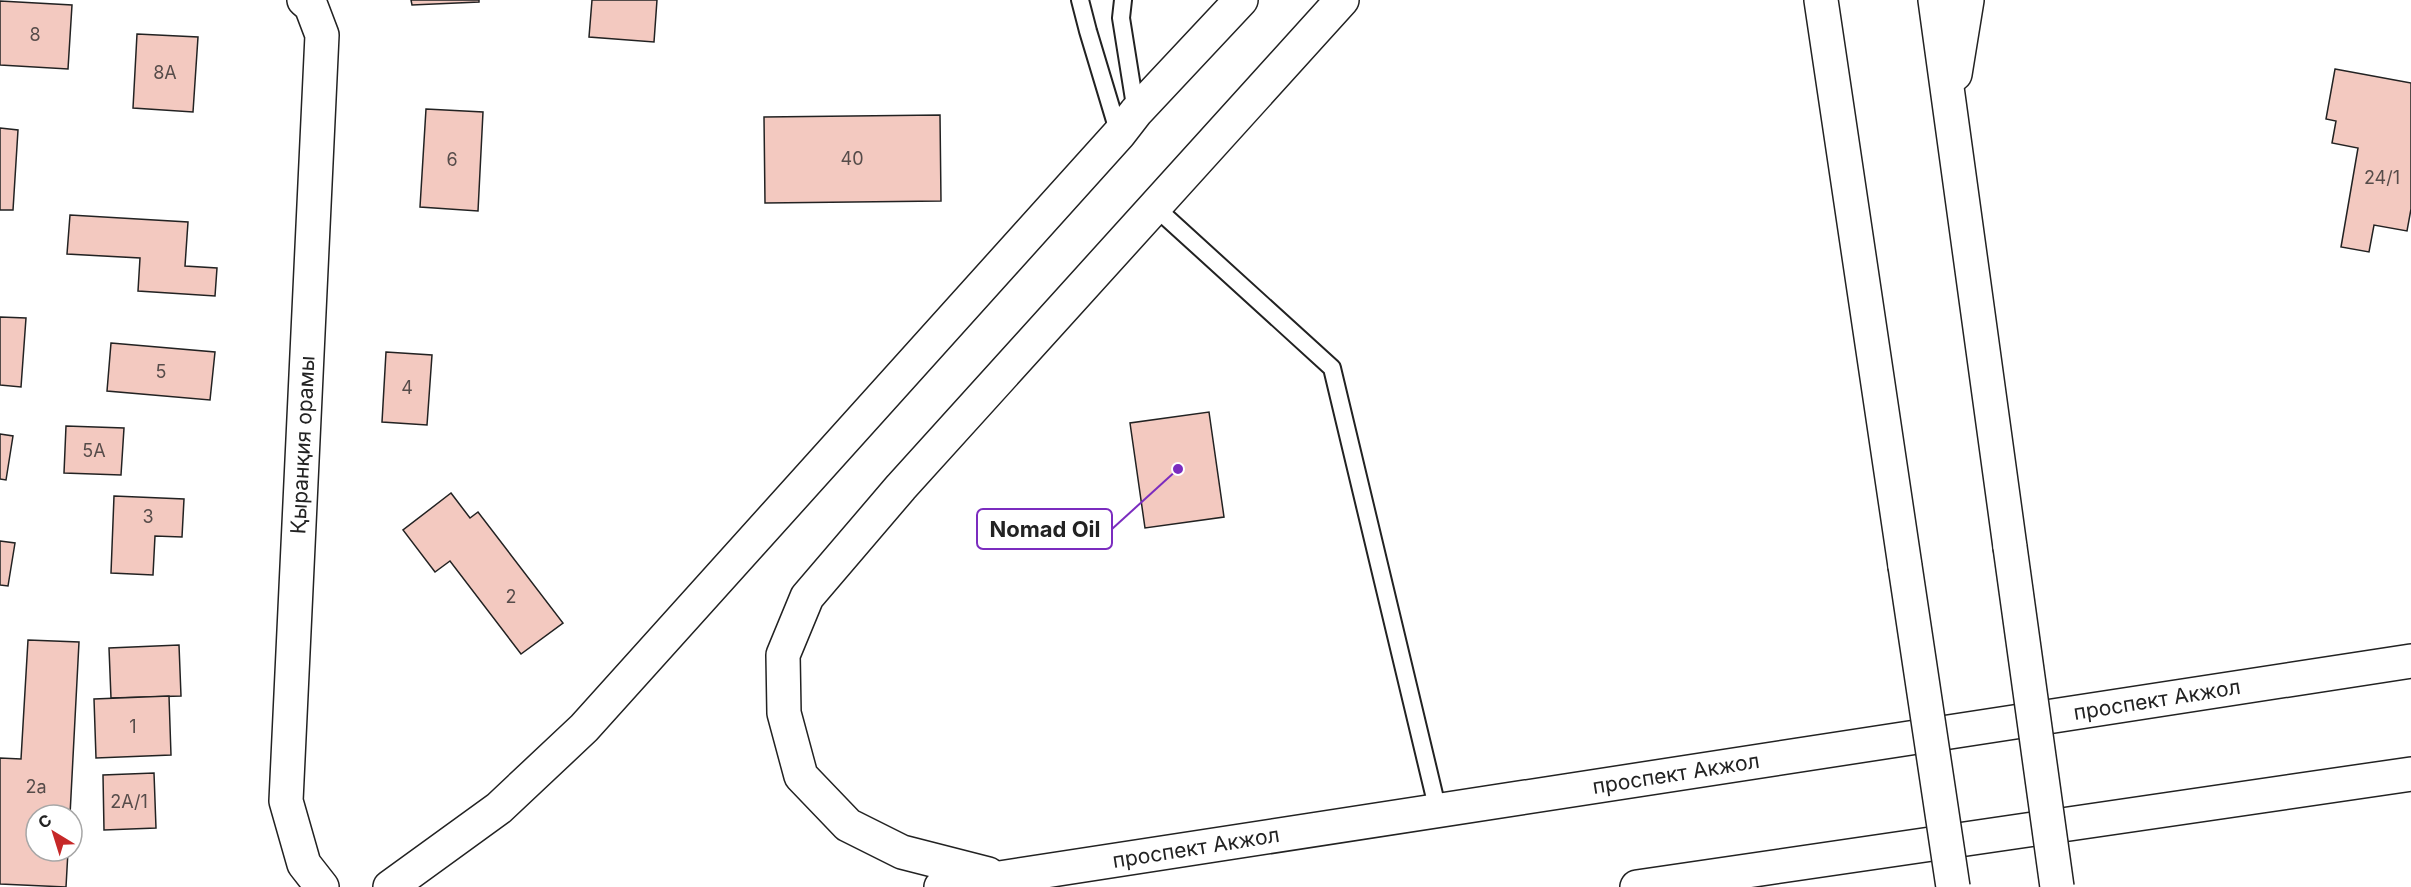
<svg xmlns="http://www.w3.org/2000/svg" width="2411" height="887" viewBox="0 0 2411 887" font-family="Inter,sans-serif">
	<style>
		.building { fill: #f3c9c0; stroke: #222; stroke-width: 1.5 }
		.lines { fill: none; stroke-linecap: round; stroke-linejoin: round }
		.service-casing { stroke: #222; stroke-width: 20 }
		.minor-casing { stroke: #222; stroke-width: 36 }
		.secondary-casing { stroke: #222; stroke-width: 36 }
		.service { stroke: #fff; stroke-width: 16 }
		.minor { stroke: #fff; stroke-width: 33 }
		.secondary { stroke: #fff; stroke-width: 33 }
		.secondary-bridge-casing { stroke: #222; stroke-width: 36; stroke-linecap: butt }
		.secondary-bridge { stroke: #fff; stroke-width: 33 }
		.labels { text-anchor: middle; stroke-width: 4.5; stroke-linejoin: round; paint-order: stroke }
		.number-label { font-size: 18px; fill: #564c4a }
		.street-label { font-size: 21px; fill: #222; stroke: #fff }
		.leader { fill: none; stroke: #7b2cbf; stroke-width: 2 }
		.callout-dot { fill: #7b2cbf; stroke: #fff; stroke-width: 2 }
		.callout { fill: #fff; stroke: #7b2cbf; stroke-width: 2 }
		.callout-label { font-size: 22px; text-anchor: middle; font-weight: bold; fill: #222 }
	</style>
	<rect width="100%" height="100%" fill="#fff"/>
	<g class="building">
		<polygon points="411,0 479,0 479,2 412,5"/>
		<polygon points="592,0 657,0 654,42 589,37"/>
		<polygon points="0,1 72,5 68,69 0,65"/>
		<polygon points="137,34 198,37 193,112 133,108"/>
		<polygon points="2335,69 2411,83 2411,209 2407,231 2374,225 2369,252 2341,247 2358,148 2332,143 2336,121 2326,119"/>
		<polygon points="426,109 483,112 478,211 420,207"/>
		<polygon points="940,115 941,201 765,203 764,117"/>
		<polygon points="0,128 18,130 13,210 0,210"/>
		<polygon points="70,215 188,222 185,266 217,268 215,296 138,291 140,258 67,254"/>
		<polygon points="0,317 26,318 21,387 0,385"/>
		<polygon points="111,343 215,352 210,400 107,391"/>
		<polygon points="386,352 432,355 427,425 382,422"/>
		<polygon points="1209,412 1224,517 1145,528 1130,423"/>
		<polygon points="66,426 124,428 121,475 64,473"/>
		<polygon points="0,434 13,436 6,480 0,479"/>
		<polygon points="451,493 470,518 478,512 563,623 521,654 450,561 435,572 403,530"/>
		<polygon points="114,496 184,499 182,537 155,536 153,575 111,573"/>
		<polygon points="0,541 15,543 8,586 0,585"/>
		<polygon points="28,640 79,642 70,815 36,815 36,851 68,851 66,887 0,884 0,758 21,759"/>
		<polygon points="179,645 181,696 111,698 109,648"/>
		<polygon points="169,696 171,755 96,758 94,699"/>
		<polygon points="154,773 156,828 104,830 103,775"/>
	</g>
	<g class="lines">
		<defs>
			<g id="service">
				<polyline points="1080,0 1088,31 1119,134"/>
				<polyline points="1123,0 1121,18 1136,112"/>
				<polyline points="1155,207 1332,368 1438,811"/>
			</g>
			<polyline id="minor" points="304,0 311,6 322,35 286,801 304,864 322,887"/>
			<g id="secondary">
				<polyline points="1821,0 1905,566"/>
				<polyline points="1935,0 2010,547"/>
				<polyline points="1955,74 1967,0"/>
				<polyline points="988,874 902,852 848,825 801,776 784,713 783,655 807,597 901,487 1342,0"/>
				<polyline points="390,887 499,808 584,728 1119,134 1136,112 1241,0"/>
				<polyline points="941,887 2411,661"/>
				<polyline points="1637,887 2411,774"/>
			</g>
		</defs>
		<use href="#service" class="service-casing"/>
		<use href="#minor" class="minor-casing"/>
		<use href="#secondary" class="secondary-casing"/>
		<use href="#service" class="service"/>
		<use href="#minor" class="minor"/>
		<use href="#secondary" class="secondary"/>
		<defs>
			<g id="secondary-bridge">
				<polyline points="2010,547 2057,887"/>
				<polyline points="1905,566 1953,887"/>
			</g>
		</defs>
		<use href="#secondary-bridge" class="secondary-bridge-casing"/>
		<use href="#secondary-bridge" class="secondary-bridge"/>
	</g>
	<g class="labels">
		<g class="number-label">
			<text x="35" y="41">8</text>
			<text x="165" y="79">8А</text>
			<text x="852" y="165">40</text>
			<text x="452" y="166">6</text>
			<text x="2382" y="184">24/1</text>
			<text x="161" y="378">5</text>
			<text x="407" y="394">4</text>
			<text x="94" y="457">5А</text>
			<text x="148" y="523">3</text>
			<text x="511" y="603">2</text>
			<text x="133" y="733">1</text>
			<text x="36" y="793">2а</text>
			<text x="129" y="808">2А/1</text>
		</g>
		<g class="street-label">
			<text transform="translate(303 445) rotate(-87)" y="7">Қыранқия орамы</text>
			<text transform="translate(2157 700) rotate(-9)" y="7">проспект Акжол</text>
			<text transform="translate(1676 774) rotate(-9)" y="7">проспект Акжол</text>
			<text transform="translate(1196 848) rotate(-9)" y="7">проспект Акжол</text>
		</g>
	</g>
	<path class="leader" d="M1178 469L1112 529"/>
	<circle class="callout-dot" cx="1178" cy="469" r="6"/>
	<rect class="callout" x="977" y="509" width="135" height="40" rx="6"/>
	<g class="callout-label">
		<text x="1045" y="537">Nomad Oil</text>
	</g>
	<g transform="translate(54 833) rotate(322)"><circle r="28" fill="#ffffff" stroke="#a7a7a7" stroke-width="1.5"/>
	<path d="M0-4.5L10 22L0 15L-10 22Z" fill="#c62828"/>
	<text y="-9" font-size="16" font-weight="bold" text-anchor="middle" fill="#222222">С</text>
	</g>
</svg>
